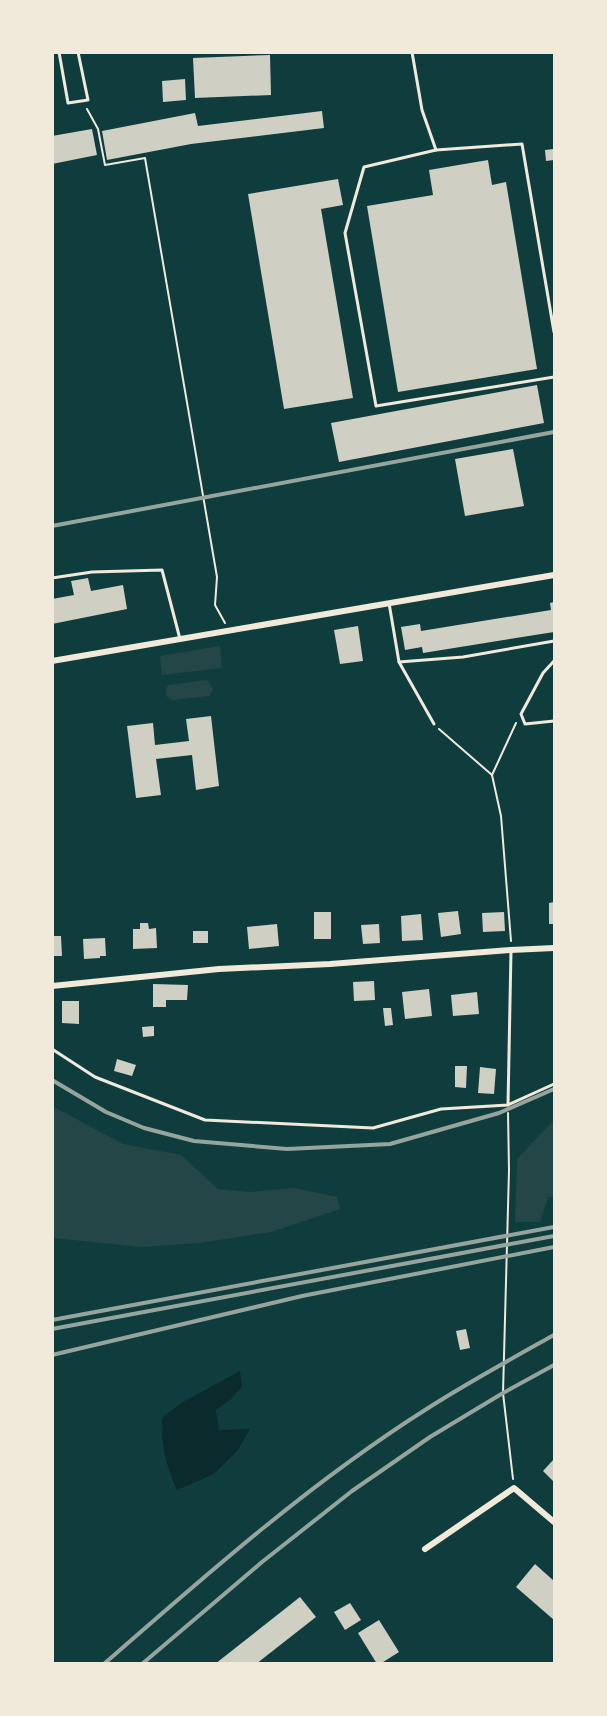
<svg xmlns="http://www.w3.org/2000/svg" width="607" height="1716" viewBox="0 0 607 1716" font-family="Rubik,sans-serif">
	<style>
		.green { fill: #244646 }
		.water { fill: #0a2a2b }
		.building { fill: #cfcfc3 }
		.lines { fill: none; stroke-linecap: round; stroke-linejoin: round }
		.path { stroke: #f1e9da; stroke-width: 2 }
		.service { stroke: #f1e9da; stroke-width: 3 }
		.minor { stroke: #f1e9da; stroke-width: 6 }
		.rail { stroke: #97a49c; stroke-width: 4 }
	</style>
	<rect width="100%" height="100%" fill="#0f3d3e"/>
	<g class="green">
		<polygon points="220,646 222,668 162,675 160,656"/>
		<polygon points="207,680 213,688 210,696 173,700 166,696 166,689 168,685"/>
		<polygon points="52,1106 123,1144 181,1155 218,1189 249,1192 294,1188 337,1197 340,1209 271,1232 199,1243 141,1247 53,1238"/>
		<polygon points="554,1120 554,1197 548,1197 540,1222 515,1222 517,1159"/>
	</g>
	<path class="water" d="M240 1371 242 1387 231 1399 216 1410 219 1430 250 1429 238 1450 214 1474 177 1490C165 1462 162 1449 162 1418L181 1403Z"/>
	<g class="building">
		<polygon points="270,55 271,95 195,98 193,58"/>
		<polygon points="185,79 186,100 163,102 162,81"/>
		<polygon points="322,111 324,128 191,144 107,160 102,131 195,113 198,126"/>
		<polygon points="92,129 97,155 52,164 52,136"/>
		<polygon points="554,149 554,160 546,161 545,150"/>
		<polygon points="488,160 492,185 506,182 537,369 398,392 367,206 433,195 429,170"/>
		<polygon points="338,179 343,205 321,209 353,398 284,409 248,194"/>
		<polygon points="537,385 544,423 339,462 331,423"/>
		<polygon points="513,449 524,506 465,516 455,459"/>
		<polygon points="88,578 91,591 123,585 127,609 52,624 52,599 74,595 71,581"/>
		<polygon points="554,602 554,632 423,653 422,647 405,650 401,627 420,624 421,631 551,610 550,603"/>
		<polygon points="358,626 363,661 340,664 334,630"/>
		<polygon points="211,716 219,786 196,790 192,755 156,759 161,795 136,798 127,726 153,723 155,745 189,741 186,719"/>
		<polygon points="554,902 554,924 549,924 549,903"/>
		<polygon points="458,911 461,934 441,937 438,913"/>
		<rect x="314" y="912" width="17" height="27"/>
		<polygon points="504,912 505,931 483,932 482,913"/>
		<polygon points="421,914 423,940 402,941 401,916"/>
		<polygon points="140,923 148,923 149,929 156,928 157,948 133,949 133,929 140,929"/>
		<polygon points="277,924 279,946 249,949 247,927"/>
		<polygon points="379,924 380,943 363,944 361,925"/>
		<rect x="193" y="931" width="15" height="12"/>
		<polygon points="52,936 61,936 62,956 52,956"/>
		<polygon points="105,938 106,956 100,956 100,958 84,959 83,939"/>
		<polygon points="374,981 375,1000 354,1001 353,982"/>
		<polygon points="153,984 188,985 187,1000 166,1000 166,1007 153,1007"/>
		<polygon points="429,989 432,1016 405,1019 402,992"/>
		<polygon points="477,992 479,1014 453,1016 451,995"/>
		<polygon points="62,1001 79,1001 79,1024 62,1023"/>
		<polygon points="383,1008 391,1008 393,1025 385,1026"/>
		<polygon points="154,1026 154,1036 143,1037 142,1027"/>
		<polygon points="117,1059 136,1065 132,1076 114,1071"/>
		<polygon points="455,1066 467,1066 466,1088 455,1087"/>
		<polygon points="480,1067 496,1069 494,1094 478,1093"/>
		<polygon points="466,1329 470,1348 460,1350 456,1331"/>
		<polygon points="554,1459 554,1482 543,1471"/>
		<polygon points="535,1564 554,1581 554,1620 516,1587"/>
		<polygon points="300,1597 316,1617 256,1664 215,1664"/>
		<polygon points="350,1603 361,1620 345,1630 334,1612"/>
		<polygon points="379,1620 399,1652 380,1664 377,1664 358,1633"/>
	</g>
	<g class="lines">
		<g class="path">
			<polyline points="87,109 98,129 105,165 145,158 217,577 215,605 225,623"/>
			<polyline points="439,729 492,775 501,816 511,941"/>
			<polyline points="492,775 516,723"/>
			<polyline points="508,1113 509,1170 503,1393 513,1479"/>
		</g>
		<g class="service">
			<polyline points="59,52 68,103 88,100 78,52"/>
			<polyline points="412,52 422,110 436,150 522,144 554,332"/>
			<polyline points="436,150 364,167 345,233 376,406 554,377"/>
			<polyline points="52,578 92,572 162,570 180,639"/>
			<polyline points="389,603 399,662 434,724"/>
			<polyline points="554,661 543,673 521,714 525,724 554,721"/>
			<polyline points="399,662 463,657 554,641"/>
			<polyline points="52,1049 95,1077 205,1120 373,1128 441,1109 508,1105 554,1084"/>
			<polyline points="508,1105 511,951"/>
		</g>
		<g class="minor">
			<polyline points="52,661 554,575"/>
			<polyline points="52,986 219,969 330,964 511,950 554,948"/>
			<polyline points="425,1549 514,1488 554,1522"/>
		</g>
		<g class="rail">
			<polyline points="52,526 554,432"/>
			<polyline points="52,1080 106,1112 144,1128 194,1141 287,1149 390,1144 499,1113 554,1089"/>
			<polyline points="52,1320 554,1227"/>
			<polyline points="52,1329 554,1236"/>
			<polyline points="52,1355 302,1296 554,1247"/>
			<path d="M104 1664C207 1574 310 1483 425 1410 467 1383 511 1359 554 1335"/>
			<polyline points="142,1664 262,1562 352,1491 430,1437 503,1393 554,1365"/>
		</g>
	</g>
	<rect width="607" height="1716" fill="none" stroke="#f1e9da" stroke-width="108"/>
</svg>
